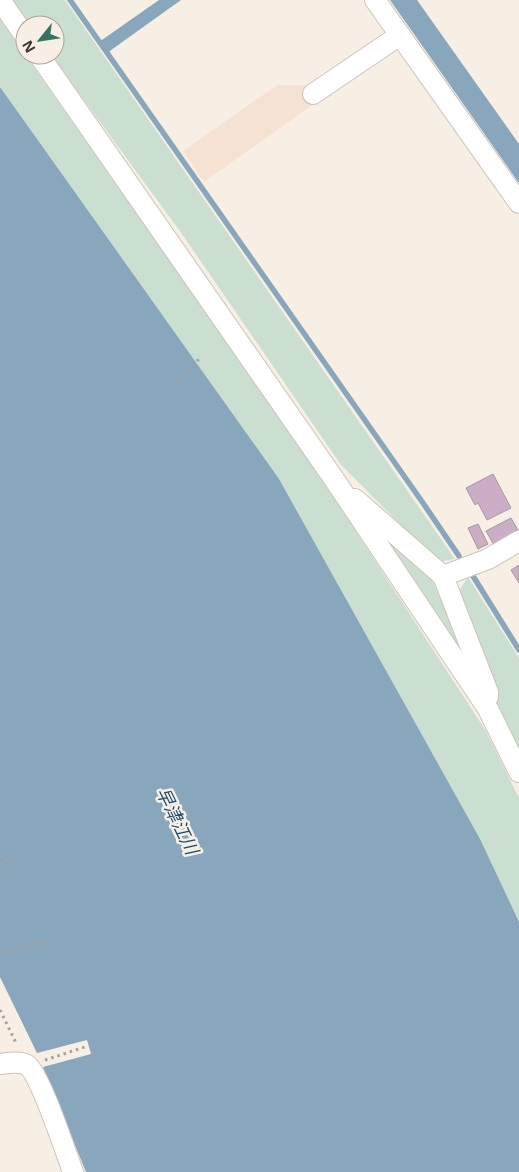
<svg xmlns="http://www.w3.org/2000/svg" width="519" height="1172" viewBox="0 0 519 1172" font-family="'Noto Sans','Noto Sans JP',sans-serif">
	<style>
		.industrial { fill: #f6e2d2 }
		.green { fill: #cbdfd1 }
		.water { fill: #88a6bc }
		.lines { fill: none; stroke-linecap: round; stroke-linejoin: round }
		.stream { stroke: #88a6bc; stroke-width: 5.5 }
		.building { fill: #cbaec6; stroke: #a399a1 }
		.minor-casing { stroke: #ccc4b9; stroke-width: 22 }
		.path { stroke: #a9a29a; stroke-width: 3; stroke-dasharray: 2.5 4; stroke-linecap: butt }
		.minor { stroke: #fff; stroke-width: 20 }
		.labels { text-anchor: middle; stroke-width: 5; stroke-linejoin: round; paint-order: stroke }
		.water-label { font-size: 18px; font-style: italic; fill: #1b4f6e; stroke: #f7efe4 }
	</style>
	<rect width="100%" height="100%" fill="#f7efe4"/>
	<polygon class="industrial" points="397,45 204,182 183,151 277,85 317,85"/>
	<g class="green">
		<polygon points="11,0 65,0 455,559 438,562 341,465 182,234 51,55 55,55 55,25 29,25"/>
		<polygon points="0,19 301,447 486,731 519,798 519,967 60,173 0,87"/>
		<polygon points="366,513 432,580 474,675"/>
		<polygon points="468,577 519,658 519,752 498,710 459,591"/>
	</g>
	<g class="water">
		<polygon points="159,0 181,0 107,53 99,42"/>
		<polygon points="390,0 417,0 519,144 519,183"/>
		<polygon points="0,87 279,479 480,839 519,922 519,1172 86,1172 43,1067 91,1054 87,1040 37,1053 0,977"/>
	</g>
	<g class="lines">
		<g class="stream">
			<polyline points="70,0 423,503 459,556"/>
			<polyline points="473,576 519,650"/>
		</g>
	</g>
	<g class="building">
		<polygon points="493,474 511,508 487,520 478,503 475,505 466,488"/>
		<polygon points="511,518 519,532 494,545 486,531"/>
		<polygon points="478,524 488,544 478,549 468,528"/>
		<polygon points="519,565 519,583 511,570"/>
	</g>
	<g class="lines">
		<defs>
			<g id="minor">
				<polyline points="0,0 25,36"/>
				<polyline points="375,0 519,203"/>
				<polyline points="39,55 334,479 488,709 519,772"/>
				<polyline points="313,94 400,35"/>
				<polyline points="355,499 443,576 488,692 488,697"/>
				<polyline points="443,576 488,559 519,541"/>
				<path d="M0 1064C8 1063 20 1061 27 1065 40 1074 66 1153 73 1172"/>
			</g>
		</defs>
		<use href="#minor" class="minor-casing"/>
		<g class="path">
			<polyline points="174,384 200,358"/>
			<polyline points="0,864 13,858"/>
			<polyline points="0,952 51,941"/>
			<polyline points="0,1010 17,1045"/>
			<polyline points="45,1060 85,1047"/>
		</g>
		<use href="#minor" class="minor"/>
	</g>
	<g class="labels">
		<g class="water-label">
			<text transform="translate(177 821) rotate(64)" y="6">早津江川</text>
		</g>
	</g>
	<g transform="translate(40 40) rotate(240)"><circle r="24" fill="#f7efe4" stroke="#aba59d"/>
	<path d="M0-4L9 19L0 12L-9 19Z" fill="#357461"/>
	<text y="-8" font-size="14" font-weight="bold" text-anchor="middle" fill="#3a3632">N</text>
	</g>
</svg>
